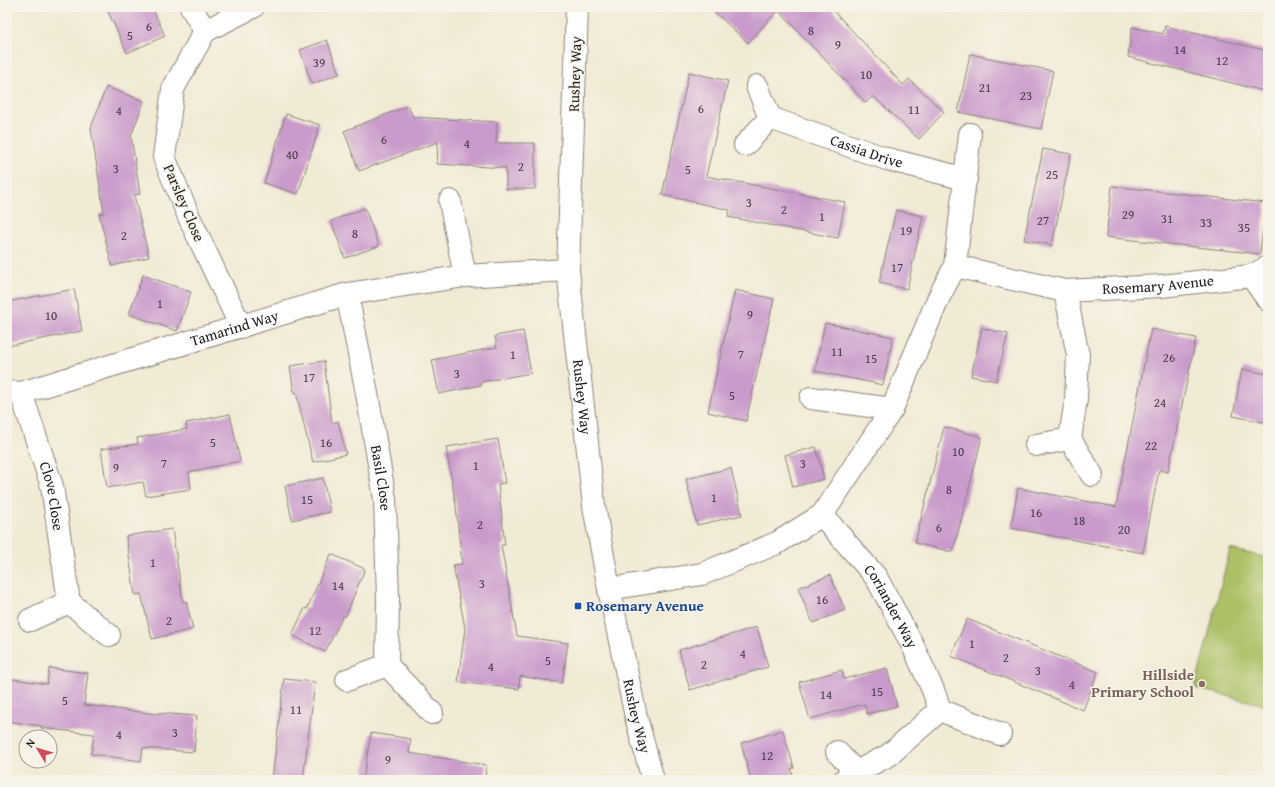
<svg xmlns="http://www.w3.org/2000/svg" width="1275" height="787" viewBox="0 0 1275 787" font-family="'Gentium Book Plus',serif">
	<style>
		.green { fill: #acc166; stroke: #646e41 }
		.building { fill: #c99acb }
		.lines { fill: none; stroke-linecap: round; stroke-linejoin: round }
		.minor-casing { stroke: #868378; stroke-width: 24 }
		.minor { stroke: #fff; stroke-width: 22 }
		.transit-dot { fill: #1a4fb4; stroke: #f7f3e8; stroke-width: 1.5 }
		.education-dot { fill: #8d6e63; stroke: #f7f3e8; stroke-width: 1.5 }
		.labels { text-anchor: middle; stroke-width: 3; stroke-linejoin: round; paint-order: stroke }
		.number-label { font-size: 13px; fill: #473c48 }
		.street-label { font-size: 15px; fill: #1c1c1c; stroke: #f7f3e8 }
		.transit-label { font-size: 15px; font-weight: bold; fill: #164399; stroke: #f7f3e8; text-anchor: start }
		.education-label { font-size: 15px; font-weight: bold; fill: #785e54; stroke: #f7f3e8; text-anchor: end }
	</style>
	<rect width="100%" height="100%" fill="#f7f3e8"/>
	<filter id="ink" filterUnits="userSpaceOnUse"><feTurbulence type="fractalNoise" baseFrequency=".025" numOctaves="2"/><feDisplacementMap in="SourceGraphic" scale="8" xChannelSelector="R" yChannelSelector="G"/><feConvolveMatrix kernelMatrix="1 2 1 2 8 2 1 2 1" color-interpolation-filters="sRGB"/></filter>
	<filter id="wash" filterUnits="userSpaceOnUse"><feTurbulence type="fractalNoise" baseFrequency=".012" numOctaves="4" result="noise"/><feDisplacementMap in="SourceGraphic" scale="16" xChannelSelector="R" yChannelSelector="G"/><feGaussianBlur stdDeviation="0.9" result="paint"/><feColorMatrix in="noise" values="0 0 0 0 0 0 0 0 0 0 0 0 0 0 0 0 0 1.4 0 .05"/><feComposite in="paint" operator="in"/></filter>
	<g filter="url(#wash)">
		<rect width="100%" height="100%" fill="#f1ead4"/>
		<polygon class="green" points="1230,549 1268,558 1268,706 1195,688"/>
		<g id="blocks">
			<g class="building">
				<polygon points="106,7 152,7 165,36 127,53"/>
				<polygon points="709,7 830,7 903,85 909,79 944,112 919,139 873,96 866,103 778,10 748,43"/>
				<polygon points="1165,26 1268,51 1268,92 1128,57 1132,27 1163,34"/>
				<polygon points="327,40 339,74 312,84 300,50"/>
				<polygon points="970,54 1053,71 1041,129 958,112"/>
				<polygon points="689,72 728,81 706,176 845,202 838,238 728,217 730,210 662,195"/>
				<polygon points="106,87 144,101 131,136 140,194 134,195 149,257 112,266 99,214 104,213 91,128"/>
				<polygon points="408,106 413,117 497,122 496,143 535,143 535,189 506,189 506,168 437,164 438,142 359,171 344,131"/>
				<polygon points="286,114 320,125 298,194 264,183"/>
				<polygon points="1043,149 1071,154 1052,245 1024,240"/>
				<polygon points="1112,186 1266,203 1260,254 1106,237"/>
				<polygon points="365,208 379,246 345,258 331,221"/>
				<polygon points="896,210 923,216 907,289 879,283"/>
				<polygon points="143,275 191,292 177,331 129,314"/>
				<polygon points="74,289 82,331 7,346 7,302"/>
				<polygon points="735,290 774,299 746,421 708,412"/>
				<polygon points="825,323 893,337 883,385 815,371"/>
				<polygon points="982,328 1008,334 996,381 971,376"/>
				<polygon points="1151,329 1196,338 1168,472 1159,470 1143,553 1011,528 1018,488 1116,507"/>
				<polygon points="523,331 531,373 481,382 481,385 439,394 432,360 497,347 495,336"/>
				<polygon points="324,361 332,423 338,421 346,454 313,462 296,392 294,393 290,366"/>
				<polygon points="1242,369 1268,374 1268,423 1233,416"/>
				<polygon points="230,414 240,461 189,472 191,489 146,496 143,482 107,488 101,449 138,444 137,438 187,429 186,423"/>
				<polygon points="944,427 982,437 953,552 915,543"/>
				<polygon points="498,439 505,483 498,484 505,545 501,545 517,636 568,643 562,683 520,676 519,689 458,682 465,628 453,565 462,564 456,506 446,447"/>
				<polygon points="816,447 824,479 793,487 785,455"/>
				<polygon points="731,468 742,515 697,525 686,479"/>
				<polygon points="323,478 330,512 292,520 285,486"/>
				<polygon points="172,529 183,602 186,601 193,629 152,639 141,594 135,595 126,536"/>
				<polygon points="331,554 365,569 345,617 343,616 325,652 292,635 305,608 307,609"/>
				<polygon points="830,575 845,610 813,623 798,588"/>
				<polygon points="967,619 1098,672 1083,710 951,656"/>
				<polygon points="757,627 768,667 690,690 679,650"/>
				<polygon points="49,668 88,673 84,705 156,714 157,713 197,716 194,752 143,748 141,761 91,754 94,734 41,728 42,726 7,721 7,678 47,684"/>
				<polygon points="887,668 897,706 867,714 864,704 810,719 799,682 842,670 844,679"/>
				<polygon points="284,679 315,682 303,780 272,780"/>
				<polygon points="783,730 794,768 791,769 794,780 751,780 741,743"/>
				<polygon points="371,733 411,739 409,753 486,765 485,780 363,780"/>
			</g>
		</g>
	</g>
	<g filter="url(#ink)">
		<use href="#blocks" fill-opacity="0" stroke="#868378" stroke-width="1"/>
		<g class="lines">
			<defs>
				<g id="minor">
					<polyline points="191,7 205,31"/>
					<path id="s1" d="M577 7 568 270 594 506 609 589 636 717 653 780"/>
					<polyline points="757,86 770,118"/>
					<path id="s2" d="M745 145 770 118 887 159 966 179"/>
					<polyline points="450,201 465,276"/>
					<path id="s3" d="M955 266 1065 291 1161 286 1251 276 1268 267"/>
					<polyline points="1251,276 1268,300"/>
					<path id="s4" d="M347 294 366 388 385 499 388 600 387 665 432 713"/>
					<polyline points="241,327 189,217 164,157 173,89 205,31 253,7"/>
					<path id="s5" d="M7 392 21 393 347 294 465 276 568 270"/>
					<path id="s6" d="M21 393 52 486 69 602 30 620"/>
					<polyline points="811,398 892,409"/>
					<polyline points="1070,439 1092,475"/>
					<polyline points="1036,445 1070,439 1076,399 1078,355 1065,291"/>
					<path id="s7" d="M822 515 876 577 912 644 933 690 940 710 889 755 856 772 844 780"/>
					<polyline points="609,589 702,574 777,543 822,515 892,409 938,299 955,266 970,134"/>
					<polyline points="69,602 109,635"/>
					<polyline points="347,680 387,665"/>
					<polyline points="940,710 1000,734"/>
					<polyline points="837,752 856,772"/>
				</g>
			</defs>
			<use href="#minor" class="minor-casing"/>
			<use href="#minor" class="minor"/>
		</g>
	</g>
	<rect class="transit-dot" x="574" y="602" width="8" height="8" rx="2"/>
	<circle class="education-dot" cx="1202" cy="684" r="4"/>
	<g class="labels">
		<g class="number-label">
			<text x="149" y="31">6</text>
			<text x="811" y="35">8</text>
			<text x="130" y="40">5</text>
			<text x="838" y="49">9</text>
			<text x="1180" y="54">14</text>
			<text x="1222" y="65">12</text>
			<text x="319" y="67">39</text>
			<text x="866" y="79">10</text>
			<text x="985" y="92">21</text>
			<text x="1026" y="100">23</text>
			<text x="701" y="113">6</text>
			<text x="914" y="114">11</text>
			<text x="119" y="115">4</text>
			<text x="384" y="144">6</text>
			<text x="467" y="148">4</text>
			<text x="292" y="159">40</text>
			<text x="521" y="171">2</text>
			<text x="116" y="173">3</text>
			<text x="688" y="174">5</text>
			<text x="1052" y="179">25</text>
			<text x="749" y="207">3</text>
			<text x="784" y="214">2</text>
			<text x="1128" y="219">29</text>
			<text x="822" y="221">1</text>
			<text x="1167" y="223">31</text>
			<text x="1043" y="225">27</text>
			<text x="1206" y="227">33</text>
			<text x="1244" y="232">35</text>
			<text x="906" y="235">19</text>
			<text x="355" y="238">8</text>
			<text x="124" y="240">2</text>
			<text x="897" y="272">17</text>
			<text x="160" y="308">1</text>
			<text x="750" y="319">9</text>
			<text x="51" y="320">10</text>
			<text x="837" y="356">11</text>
			<text x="513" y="359">1</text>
			<text x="741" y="359">7</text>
			<text x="1169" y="362">26</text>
			<text x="871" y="363">15</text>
			<text x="457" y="378">3</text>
			<text x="309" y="382">17</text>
			<text x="732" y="400">5</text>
			<text x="1160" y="407">24</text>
			<text x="213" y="447">5</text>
			<text x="326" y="447">16</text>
			<text x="1151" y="450">22</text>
			<text x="958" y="456">10</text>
			<text x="164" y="468">7</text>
			<text x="803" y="468">3</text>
			<text x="476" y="470">1</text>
			<text x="116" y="472">9</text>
			<text x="949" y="494">8</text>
			<text x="714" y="502">1</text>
			<text x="307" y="504">15</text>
			<text x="1036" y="517">16</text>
			<text x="1079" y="525">18</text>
			<text x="480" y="529">2</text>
			<text x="939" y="532">6</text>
			<text x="1124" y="534">20</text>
			<text x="153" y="567">1</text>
			<text x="482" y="588">3</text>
			<text x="338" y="590">14</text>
			<text x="822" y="604">16</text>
			<text x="169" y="625">2</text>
			<text x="315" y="635">12</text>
			<text x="972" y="648">1</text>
			<text x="743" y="658">4</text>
			<text x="1006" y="662">2</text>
			<text x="548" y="665">5</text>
			<text x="704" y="669">2</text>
			<text x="491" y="671">4</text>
			<text x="1038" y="675">3</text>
			<text x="1072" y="689">4</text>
			<text x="877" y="696">15</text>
			<text x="826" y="699">14</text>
			<text x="65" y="705">5</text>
			<text x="296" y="714">11</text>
			<text x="175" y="737">3</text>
			<text x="119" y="739">4</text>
			<text x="767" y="760">12</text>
			<text x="388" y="764">9</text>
		</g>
		<g class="street-label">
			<text transform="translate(575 74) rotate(-88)" y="5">Rushey Way</text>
			<text dy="5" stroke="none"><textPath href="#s2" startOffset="139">Cassia Drive</textPath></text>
			<text transform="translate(184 203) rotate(67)" y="5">Parsley Close</text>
			<text dy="5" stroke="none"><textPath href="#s3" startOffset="206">Rosemary Avenue</textPath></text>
			<text dy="5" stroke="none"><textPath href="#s5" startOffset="237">Tamarind Way</textPath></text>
			<text dy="5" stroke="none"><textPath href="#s1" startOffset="391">Rushey Way</textPath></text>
			<text dy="5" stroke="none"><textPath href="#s4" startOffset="187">Basil Close</textPath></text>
			<text dy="5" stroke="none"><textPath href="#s6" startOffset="108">Clove Close</textPath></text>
			<text dy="5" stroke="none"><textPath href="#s7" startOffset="115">Coriander Way</textPath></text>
			<text dy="5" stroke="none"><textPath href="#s1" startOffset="715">Rushey Way</textPath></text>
		</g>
		<g class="transit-label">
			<text x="586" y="611">Rosemary Avenue</text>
		</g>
		<g class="education-label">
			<text x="1194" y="680">Hillside<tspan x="1194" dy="17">Primary School</tspan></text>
		</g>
	</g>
	<rect width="1275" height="787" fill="none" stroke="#f7f3e8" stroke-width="24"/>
	<g transform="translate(38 749) rotate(308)"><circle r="19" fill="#f7f3e8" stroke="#9f9d96"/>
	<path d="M0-3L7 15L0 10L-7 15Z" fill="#d1495b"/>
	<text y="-6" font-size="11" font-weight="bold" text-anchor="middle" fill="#1c1c1c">N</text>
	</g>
</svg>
